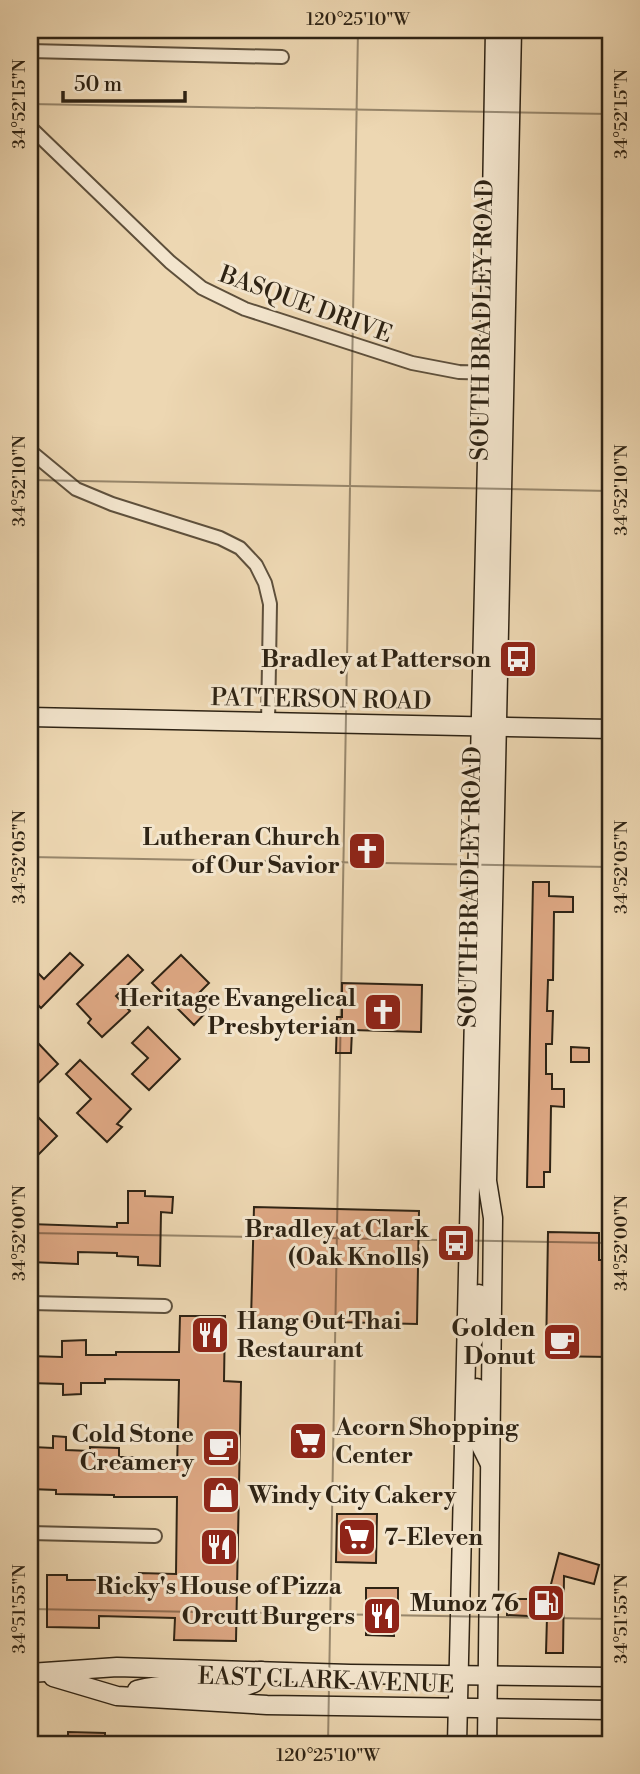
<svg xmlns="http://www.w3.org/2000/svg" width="640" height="1774" viewBox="0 0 640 1774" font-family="'Libre Bodoni',serif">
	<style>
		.building { fill: #dea884; stroke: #2e2314; stroke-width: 2 }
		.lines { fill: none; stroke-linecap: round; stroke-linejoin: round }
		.street-casing { stroke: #5e503c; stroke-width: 16 }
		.secondary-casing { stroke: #2e2314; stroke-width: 21 }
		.street { stroke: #f3e5cd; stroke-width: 12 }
		.secondary { stroke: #f3e5cd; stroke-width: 18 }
		.ticks { fill: none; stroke: #2e2314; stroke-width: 2; stroke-opacity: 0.45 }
		.labels { text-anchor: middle; stroke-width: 6; stroke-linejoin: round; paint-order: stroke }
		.street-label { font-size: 24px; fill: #2e2314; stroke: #f3e5cd }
		.poi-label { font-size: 24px; font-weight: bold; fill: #2e2314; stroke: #f3e5cd; text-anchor: end }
		.neatline { fill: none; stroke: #2e2314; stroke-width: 2.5 }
		.ticks-label { font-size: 18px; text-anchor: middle; fill: #2e2314 }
	</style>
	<rect width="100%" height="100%" fill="#edd7b2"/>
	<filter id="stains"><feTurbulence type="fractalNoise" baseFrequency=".00286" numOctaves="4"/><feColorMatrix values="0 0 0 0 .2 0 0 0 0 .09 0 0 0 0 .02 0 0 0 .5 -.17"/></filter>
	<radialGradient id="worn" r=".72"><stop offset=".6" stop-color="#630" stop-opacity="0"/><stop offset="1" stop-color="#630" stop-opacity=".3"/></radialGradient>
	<g class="building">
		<polygon points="533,882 549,882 549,896 573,897 573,912 554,912 553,980 548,980 547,1011 553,1011 552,1044 546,1044 546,1074 552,1074 552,1089 564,1089 564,1107 551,1106 550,1172 544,1172 544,1187 527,1187"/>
		<polygon points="70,953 83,965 41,1008 30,997 30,965 44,979"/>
		<polygon points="128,955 143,970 116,996 130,1011 102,1037 88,1023 91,1019 77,1004"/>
		<polygon points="181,955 209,983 196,996 209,1009 194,1025 152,983"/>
		<polygon points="342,983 422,985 421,1032 352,1030 351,1053 336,1053 337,1017 342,1017"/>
		<polygon points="148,1027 180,1059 149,1090 132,1074 148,1058 132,1043"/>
		<polygon points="37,1042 58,1064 30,1091 30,1049"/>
		<polygon points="571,1047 589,1048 589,1062 571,1062"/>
		<polygon points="80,1060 131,1109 117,1124 122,1127 107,1142 77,1113 91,1099 66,1074"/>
		<polygon points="30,1109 57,1136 30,1163"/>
		<polygon points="128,1191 145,1191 145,1196 173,1197 172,1213 161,1212 160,1266 138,1265 138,1257 117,1256 117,1253 78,1252 78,1264 30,1262 30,1224 117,1227 117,1223 128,1223"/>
		<polygon points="254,1207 419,1211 417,1324 251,1320"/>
		<polygon points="548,1232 599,1233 599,1260 610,1260 610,1357 546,1356"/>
		<polygon points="180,1316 225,1316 224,1381 241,1382 236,1641 174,1640 175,1618 99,1616 99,1628 47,1627 47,1575 67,1575 67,1580 99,1580 99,1589 139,1590 139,1573 176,1574 177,1497 114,1497 114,1495 56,1494 56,1490 30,1489 30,1455 33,1455 33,1447 53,1448 53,1436 66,1437 66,1450 90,1451 90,1447 119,1448 119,1457 141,1457 141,1470 177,1470 179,1380 105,1379 105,1383 81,1383 81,1394 63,1395 63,1384 30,1383 30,1356 62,1357 62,1341 86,1340 86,1355 116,1355 116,1352 179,1352"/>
		<polygon points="337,1514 377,1514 376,1563 336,1562"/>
		<polygon points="559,1553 599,1565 594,1584 564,1576 563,1653 546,1653 547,1617 507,1615 507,1599 530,1599 530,1591 549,1592"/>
		<polygon points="366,1588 398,1588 398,1623 394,1623 394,1636 366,1635"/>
		<polygon points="68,1732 105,1733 105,1744 68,1744"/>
	</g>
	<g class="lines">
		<defs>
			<g id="street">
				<polyline points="30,51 282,57"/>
				<polyline points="30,127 170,262 202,288 245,309 412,363 459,372 497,373"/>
				<polyline points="30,451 76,489 112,504 220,538 240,548 256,565 265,583 270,604 268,723"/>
				<polyline points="30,1303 165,1306"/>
				<polyline points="30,1533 155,1536"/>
			</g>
			<g id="secondary">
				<polyline points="30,717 610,729"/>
				<path d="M468 1347C482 1333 479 1312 479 1294"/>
				<polyline points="477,1388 477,1438 489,1462"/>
				<polyline points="30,1673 117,1667 350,1674 610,1677"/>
				<polyline points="53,1677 117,1696 267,1705 610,1710"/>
				<path d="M137 1690C171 1681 209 1686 243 1687L254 1683 261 1671"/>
				<polyline points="457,1744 489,373 495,30"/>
				<polyline points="487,1744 493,1218 487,1181 512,30"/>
			</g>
		</defs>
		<use href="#street" class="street-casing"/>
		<use href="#secondary" class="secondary-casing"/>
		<use href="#street" class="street"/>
		<use href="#secondary" class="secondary"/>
	</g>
	<path class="ticks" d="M30 104 610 114M30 480 610 491M30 857 610 867M30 1233 610 1243M30 1609 610 1619M328 1744 358 30"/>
	<defs>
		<symbol id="bus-square" viewBox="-11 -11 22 22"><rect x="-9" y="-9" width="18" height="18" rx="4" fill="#8f2418" stroke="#f3e5cd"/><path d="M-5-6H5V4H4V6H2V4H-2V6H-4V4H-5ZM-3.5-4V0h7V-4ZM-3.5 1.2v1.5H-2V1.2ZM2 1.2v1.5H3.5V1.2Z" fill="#fff"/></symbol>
		<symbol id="church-square" viewBox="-11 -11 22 22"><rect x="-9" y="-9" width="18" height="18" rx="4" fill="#8f2418" stroke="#f3e5cd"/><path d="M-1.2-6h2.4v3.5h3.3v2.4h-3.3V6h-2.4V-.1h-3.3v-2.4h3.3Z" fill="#fff"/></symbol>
		<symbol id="restaurant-square" viewBox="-11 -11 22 22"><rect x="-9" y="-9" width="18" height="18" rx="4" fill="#8f2418" stroke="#f3e5cd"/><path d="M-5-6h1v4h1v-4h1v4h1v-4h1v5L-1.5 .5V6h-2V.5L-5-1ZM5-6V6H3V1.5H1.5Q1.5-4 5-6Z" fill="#fff"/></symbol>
		<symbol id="cafe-square" viewBox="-11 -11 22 22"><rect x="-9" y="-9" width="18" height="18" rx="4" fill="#8f2418" stroke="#f3e5cd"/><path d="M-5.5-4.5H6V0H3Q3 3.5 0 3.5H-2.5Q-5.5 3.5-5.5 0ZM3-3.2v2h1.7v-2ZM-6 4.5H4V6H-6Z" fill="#fff"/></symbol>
		<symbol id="supermarket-square" viewBox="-11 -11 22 22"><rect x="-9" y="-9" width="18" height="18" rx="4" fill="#8f2418" stroke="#f3e5cd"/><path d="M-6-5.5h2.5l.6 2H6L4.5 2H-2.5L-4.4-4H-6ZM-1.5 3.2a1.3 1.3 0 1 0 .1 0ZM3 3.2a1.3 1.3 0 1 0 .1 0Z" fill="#fff"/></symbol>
		<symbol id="shop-square" viewBox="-11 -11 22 22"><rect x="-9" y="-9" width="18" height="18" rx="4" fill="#8f2418" stroke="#f3e5cd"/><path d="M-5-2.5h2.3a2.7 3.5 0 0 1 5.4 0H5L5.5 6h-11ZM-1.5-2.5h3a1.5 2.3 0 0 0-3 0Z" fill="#fff"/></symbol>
		<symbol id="fuel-square" viewBox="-11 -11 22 22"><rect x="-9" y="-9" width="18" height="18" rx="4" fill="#8f2418" stroke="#f3e5cd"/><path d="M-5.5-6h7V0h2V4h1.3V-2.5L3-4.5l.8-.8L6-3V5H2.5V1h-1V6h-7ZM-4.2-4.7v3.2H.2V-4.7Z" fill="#fff"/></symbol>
	</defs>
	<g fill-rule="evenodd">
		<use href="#bus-square" x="496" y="637" width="44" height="44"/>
		<use href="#church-square" x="345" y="829" width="44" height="44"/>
		<use href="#church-square" x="361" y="990" width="44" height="44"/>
		<use href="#bus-square" x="434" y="1221" width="44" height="44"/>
		<use href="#restaurant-square" x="188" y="1313" width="44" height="44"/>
		<use href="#cafe-square" x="540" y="1320" width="44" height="44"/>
		<use href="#supermarket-square" x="286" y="1419" width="44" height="44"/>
		<use href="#cafe-square" x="199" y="1426" width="44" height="44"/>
		<use href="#shop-square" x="199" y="1473" width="44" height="44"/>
		<use href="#supermarket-square" x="335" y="1515" width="44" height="44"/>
		<use href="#restaurant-square" x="197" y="1525" width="44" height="44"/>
		<use href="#fuel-square" x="524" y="1581" width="44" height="44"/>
		<use href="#restaurant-square" x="360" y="1594" width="44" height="44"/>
	</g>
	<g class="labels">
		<g class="street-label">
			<text transform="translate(306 304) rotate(20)" y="8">BASQUE DRIVE</text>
			<text transform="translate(482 320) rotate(-89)" y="8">SOUTH BRADLEY ROAD</text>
			<text transform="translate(321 699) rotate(1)" y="8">PATTERSON ROAD</text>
			<text transform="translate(470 887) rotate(-89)" y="8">SOUTH BRADLEY ROAD</text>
			<text transform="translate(326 1680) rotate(2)" y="8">EAST CLARK AVENUE</text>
		</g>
		<g class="poi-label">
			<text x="491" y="667">Bradley at Patterson</text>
			<text x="340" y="845">Lutheran Church<tspan x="340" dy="28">of Our Savior</tspan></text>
			<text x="356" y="1006">Heritage Evangelical<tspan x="356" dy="28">Presbyterian</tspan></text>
			<text x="429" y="1237">Bradley at Clark<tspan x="429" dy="28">(Oak Knolls)</tspan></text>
			<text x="237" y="1329" text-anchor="start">Hang Out Thai<tspan x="237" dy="28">Restaurant</tspan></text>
			<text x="535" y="1336">Golden<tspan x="535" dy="28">Donut</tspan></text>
			<text x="335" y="1435" text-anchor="start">Acorn Shopping<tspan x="335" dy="28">Center</tspan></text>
			<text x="194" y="1442">Cold Stone<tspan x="194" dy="28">Creamery</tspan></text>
			<text x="248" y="1503" text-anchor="start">Windy City Cakery</text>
			<text x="384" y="1545" text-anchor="start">7-Eleven</text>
			<text x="219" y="1594" text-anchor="middle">Ricky's House of Pizza</text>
			<text x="519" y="1611">Munoz 76</text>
			<text x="355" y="1624">Orcutt Burgers</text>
		</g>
	</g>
	<rect width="640" height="1774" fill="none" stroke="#edd7b2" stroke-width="77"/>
	<path d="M63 91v10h122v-10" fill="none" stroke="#2e2314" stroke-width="3.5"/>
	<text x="74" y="91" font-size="21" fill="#2e2314" stroke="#f3e5cd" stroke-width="5" paint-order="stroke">50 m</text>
	<rect x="38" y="38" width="564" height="1698" class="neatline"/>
	<g class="ticks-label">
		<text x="358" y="25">120°25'10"W</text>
		<text transform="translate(19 104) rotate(-90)" y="6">34°52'15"N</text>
		<text transform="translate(621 114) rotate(-90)" y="6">34°52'15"N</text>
		<text transform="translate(19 481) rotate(-90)" y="6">34°52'10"N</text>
		<text transform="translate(621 490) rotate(-90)" y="6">34°52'10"N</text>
		<text transform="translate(19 857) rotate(-90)" y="6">34°52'05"N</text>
		<text transform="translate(621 867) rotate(-90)" y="6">34°52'05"N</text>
		<text transform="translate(19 1233) rotate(-90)" y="6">34°52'00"N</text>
		<text transform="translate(621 1243) rotate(-90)" y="6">34°52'00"N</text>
		<text transform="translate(19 1609) rotate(-90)" y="6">34°51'55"N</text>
		<text transform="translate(621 1619) rotate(-90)" y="6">34°51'55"N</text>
		<text x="328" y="1761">120°25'10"W</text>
	</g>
	<rect width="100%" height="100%" filter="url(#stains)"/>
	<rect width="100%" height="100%" fill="url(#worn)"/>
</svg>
